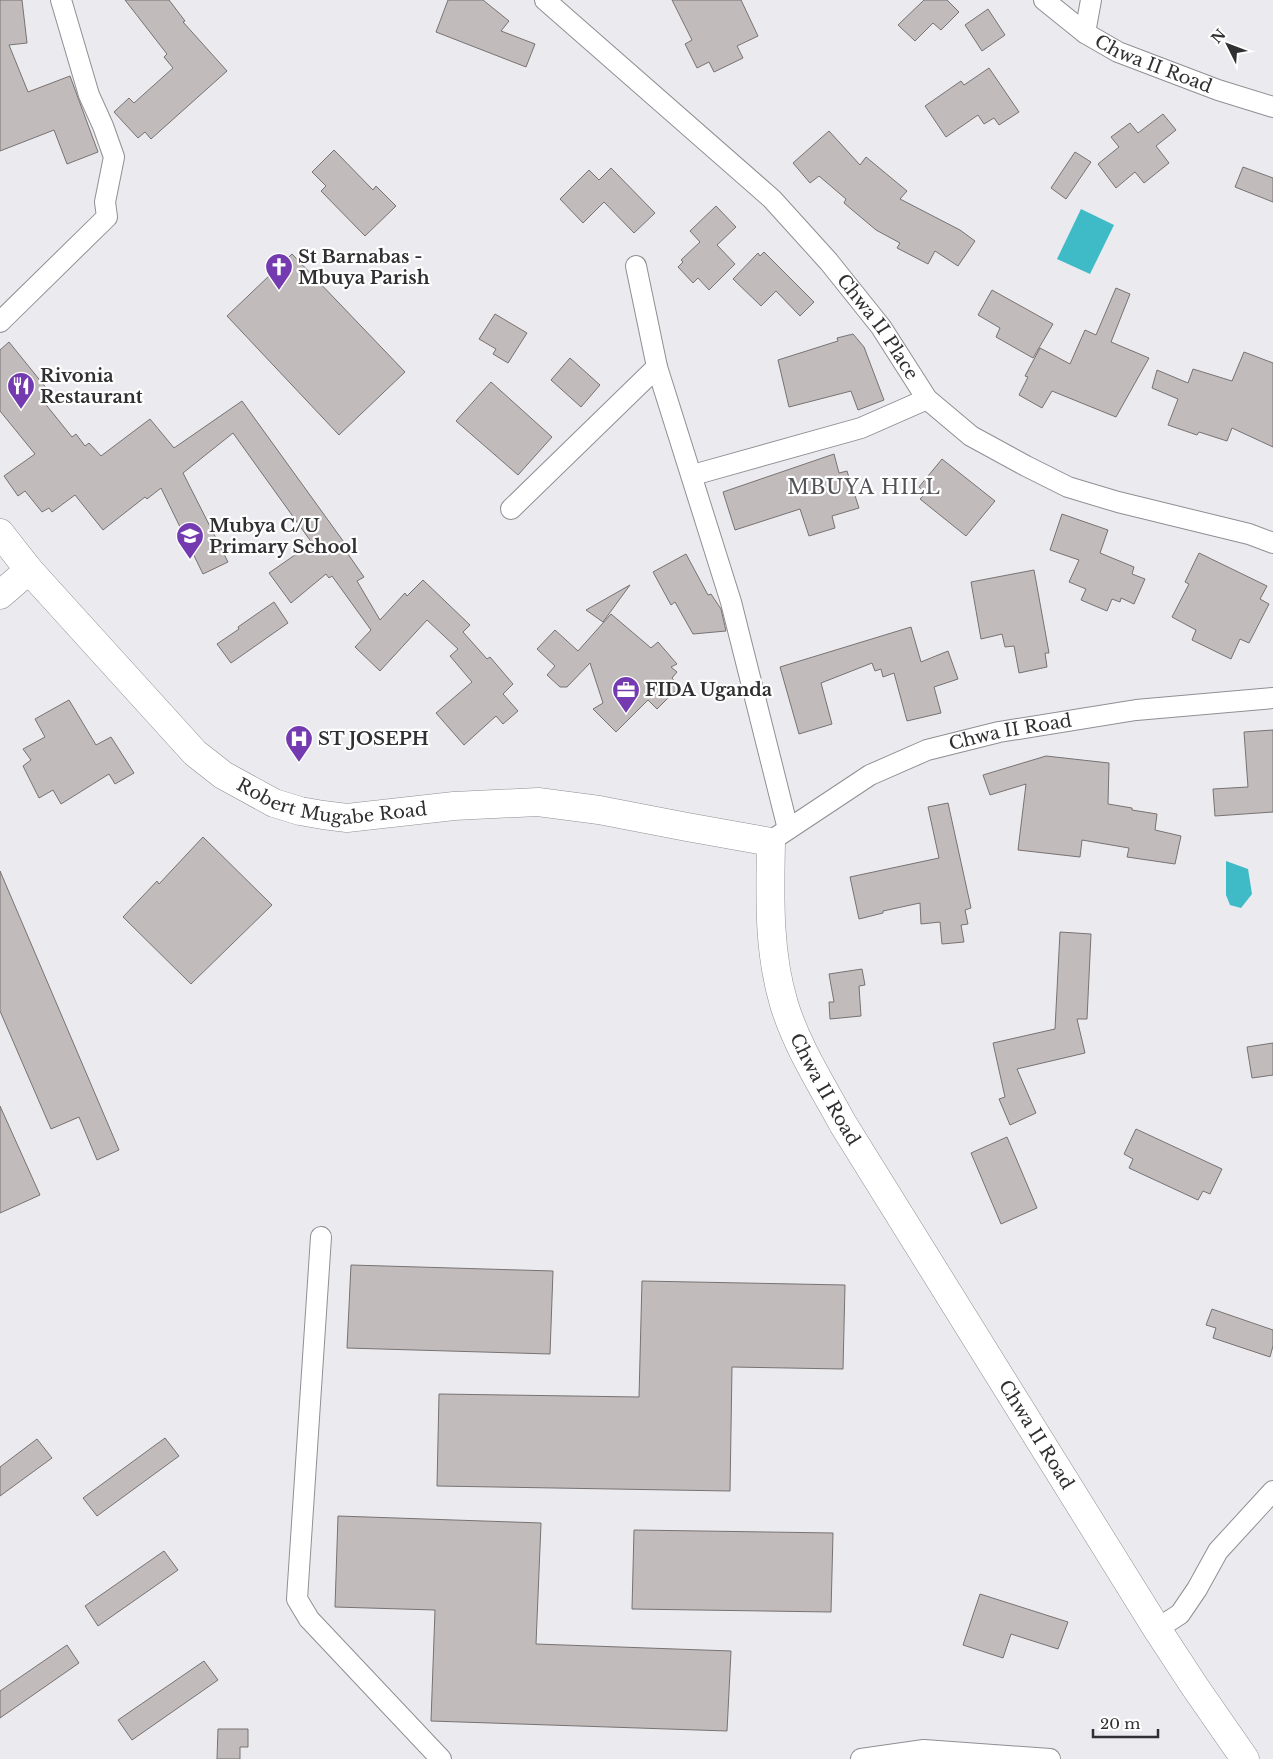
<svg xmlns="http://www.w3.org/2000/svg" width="1273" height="1759" viewBox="0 0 1273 1759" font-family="'Libre Baskerville',serif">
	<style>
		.water { fill: #3fbbc8 }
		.building { fill: #c2bbbb; stroke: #787272 }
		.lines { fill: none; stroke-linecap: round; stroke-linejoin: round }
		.street-casing { stroke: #8f8f94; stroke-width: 22 }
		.secondary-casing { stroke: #8f8f94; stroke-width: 29 }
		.street { stroke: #fff; stroke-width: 20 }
		.secondary { stroke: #fff; stroke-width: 28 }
		.labels { text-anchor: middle; stroke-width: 4.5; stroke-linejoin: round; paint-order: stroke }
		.street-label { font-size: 18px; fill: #303032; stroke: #fff }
		.poi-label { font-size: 18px; font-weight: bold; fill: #303032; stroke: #fff; text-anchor: start }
		.quarter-label { font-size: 20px; letter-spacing: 1px; fill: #525357; stroke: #fff }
	</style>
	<rect width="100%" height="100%" fill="#eaeaef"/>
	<g class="water">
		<polygon points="1081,209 1114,225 1090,274 1057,259"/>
		<polygon points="1226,861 1248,869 1252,894 1241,908 1230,905 1226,895"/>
	</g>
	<g class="building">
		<polygon points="0,0 22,0 27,43 9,45 28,92 70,76 98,152 67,164 54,130 0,151"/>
		<polygon points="125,0 169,0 185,21 183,22 227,71 151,139 145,132 138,138 114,112 129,98 134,103 173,68 164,57 167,54"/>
		<polygon points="448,0 483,0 509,21 501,31 535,44 526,67 436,32"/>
		<polygon points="672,0 741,0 758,36 737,46 743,58 714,72 709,62 697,68 685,44 692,40"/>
		<polygon points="924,0 947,0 959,12 941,30 933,23 915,41 898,25"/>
		<polygon points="988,9 1005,35 982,51 965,25"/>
		<polygon points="989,68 1019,112 999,125 994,118 984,124 978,115 946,137 925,106 961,81 964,85"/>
		<polygon points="1163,114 1176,130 1156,146 1169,163 1144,183 1135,172 1116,188 1098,164 1119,147 1111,137 1130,123 1138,133"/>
		<polygon points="829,131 860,165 866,157 907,191 900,199 960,230 975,241 958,266 935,251 928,264 897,248 900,243 876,230 844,203 846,199 819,176 810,183 793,163"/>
		<polygon points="334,150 373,190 376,186 396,206 365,236 321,191 326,186 312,172"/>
		<polygon points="1075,152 1091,162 1066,199 1051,188"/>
		<polygon points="1243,167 1273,178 1273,202 1235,187"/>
		<polygon points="611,168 655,213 634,233 604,202 583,223 560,199 589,170 599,180"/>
		<polygon points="716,206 736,227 717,245 735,264 709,290 698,278 693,283 678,267 683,262 681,260 700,242 690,231"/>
		<polygon points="764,252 814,302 800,316 776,291 761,306 733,279 758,253 760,256"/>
		<polygon points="292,254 405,372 339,435 227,316"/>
		<polygon points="1116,288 1130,294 1111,342 1149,358 1116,417 1052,391 1042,408 1019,395 1028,377 1025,376 1040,348 1070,364 1085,330 1096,335"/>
		<polygon points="992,290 1053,324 1033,358 996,337 1000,328 978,315"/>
		<polygon points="495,314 527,333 508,363 493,354 496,349 479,339"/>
		<polygon points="853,334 864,347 884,400 858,410 851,391 789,407 778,360 838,341 837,338"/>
		<polygon points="9,342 51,394 43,401 72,437 76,434 85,446 89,443 101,456 150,419 174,448 242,401 346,545 343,547 364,577 357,581 380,620 405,593 407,596 423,580 470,625 463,632 487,659 490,657 513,684 503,694 518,711 503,724 496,716 464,745 436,713 472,682 450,656 458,649 427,620 380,671 355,647 371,630 332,576 329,578 326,574 291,603 269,573 312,543 233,433 183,473 228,562 203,574 161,488 147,499 145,497 103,530 75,495 52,512 49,508 42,512 25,491 18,496 4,476 35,454 0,411 0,350"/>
		<polygon points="1244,352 1273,363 1273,447 1232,428 1227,441 1199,432 1197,435 1168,425 1178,399 1152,388 1157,370 1188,383 1193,369 1232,381"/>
		<polygon points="570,358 600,385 581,407 551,380"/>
		<polygon points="491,382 552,437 518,475 456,421"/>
		<polygon points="834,454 839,473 847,471 859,508 832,516 835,528 809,536 800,509 735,530 723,492"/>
		<polygon points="942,459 995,501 966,536 920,499 926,493 919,487"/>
		<polygon points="1062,514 1108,530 1100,553 1134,567 1132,574 1145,579 1134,604 1121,598 1120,602 1112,599 1107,611 1081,600 1086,589 1069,582 1079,560 1050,550"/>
		<polygon points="1199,553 1267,586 1260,599 1269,604 1249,643 1240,639 1231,659 1192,640 1196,630 1172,617 1189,584 1185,582"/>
		<polygon points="686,554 708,595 711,594 721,609 726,631 693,634 675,602 671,605 653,572"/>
		<polygon points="1034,570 1049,653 1045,653 1047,667 1019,673 1014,646 1005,647 1002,634 981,639 971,582"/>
		<polygon points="630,585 603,622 586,610"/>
		<polygon points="274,602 288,623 231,663 217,644 239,629 238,627"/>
		<polygon points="611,614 651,648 658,642 677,664 671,667 677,672 672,678 679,687 657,709 648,700 616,732 593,709 603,703 590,663 567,687 560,687 547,675 555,666 537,649 555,630 578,651"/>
		<polygon points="911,627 921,662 948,651 958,679 934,687 941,713 907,721 894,673 883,677 881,669 875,671 872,663 821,683 832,724 799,734 780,667"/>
		<polygon points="69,700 96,745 111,737 134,773 115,784 109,774 61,804 53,790 39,798 23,766 31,760 23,749 45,737 35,719"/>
		<polygon points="1273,730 1273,812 1215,816 1213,789 1248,787 1244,732"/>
		<polygon points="1046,756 1109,763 1108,804 1132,808 1132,810 1157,814 1155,830 1181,836 1175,864 1127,857 1129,848 1082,840 1080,857 1018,850 1026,784 990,795 983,775"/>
		<polygon points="948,803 971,908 965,910 968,924 961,925 964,942 942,944 940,922 921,924 920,903 883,911 883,913 859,919 850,877 939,858 928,807"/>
		<polygon points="203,837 272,905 191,984 123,917 157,881 159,884"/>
		<polygon points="0,871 119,1150 97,1160 79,1117 51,1129 0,1011"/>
		<polygon points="1060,932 1091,934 1087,1019 1077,1019 1085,1053 1017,1069 1036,1113 1010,1125 999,1099 1005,1097 993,1043 1055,1029"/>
		<polygon points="862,969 865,985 859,986 861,1016 830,1019 829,1002 834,1002 829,974"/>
		<polygon points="1273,1043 1273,1075 1252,1078 1247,1047"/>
		<polygon points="0,1106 40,1195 0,1213"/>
		<polygon points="1136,1129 1222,1169 1210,1194 1203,1191 1198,1200 1129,1168 1133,1159 1124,1154"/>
		<polygon points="1007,1137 1037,1208 1001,1224 971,1153"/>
		<polygon points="351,1265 553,1271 550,1354 347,1348"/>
		<polygon points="642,1281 845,1285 843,1369 732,1367 730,1491 437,1486 439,1394 639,1397"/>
		<polygon points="1212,1309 1273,1330 1273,1346 1270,1357 1213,1338 1216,1328 1206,1325"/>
		<polygon points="165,1438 179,1456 97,1516 83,1498"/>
		<polygon points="37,1439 52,1458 0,1496 0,1467"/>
		<polygon points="338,1516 541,1523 536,1644 731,1651 727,1731 431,1721 435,1610 335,1607"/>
		<polygon points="634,1530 833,1533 831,1612 632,1609"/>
		<polygon points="164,1551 178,1570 98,1626 85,1606"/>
		<polygon points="980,1594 1068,1622 1058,1649 1011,1634 1003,1658 963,1645"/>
		<polygon points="67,1645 79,1663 0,1718 0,1691"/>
		<polygon points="204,1661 218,1680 132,1740 118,1720"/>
		<polygon points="218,1729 248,1729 248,1747 240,1747 240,1759 217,1759"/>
	</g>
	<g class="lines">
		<defs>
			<g id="street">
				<path id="s1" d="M545 0 772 199 829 262 881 327 927 399 971 436 1026 466 1068 487 1118 502 1249 534 1273 543"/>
				<path id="s2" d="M1044 0 1085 33 1118 52 1218 90 1273 107"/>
				<polyline points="1085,33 1091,0"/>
				<polyline points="636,266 657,367 731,602 788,829"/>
				<polyline points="0,322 107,217 105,202 114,157 103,126 89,95 61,0"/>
				<polyline points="693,475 861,428 927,399"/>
				<polyline points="511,509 657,367"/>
				<path id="s3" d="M778 836 870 775 927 750 999 732 1136 710 1273 698"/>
				<polyline points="321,1237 297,1599 309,1619 441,1759"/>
				<polyline points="1157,1629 1180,1614 1197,1589 1218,1551 1273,1491"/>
				<polyline points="861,1759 924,1750 1050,1759"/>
			</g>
			<g id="secondary">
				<path id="s4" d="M0 533 29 570 195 753 223 775 274 803 300 811 323 815 347 818 454 806 538 802 599 810 687 827 771 842C770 896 768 951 784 1004 797 1047 822 1085 843 1124L1157 1629 1195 1687 1245 1759"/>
				<polyline points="0,595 29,570"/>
			</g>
		</defs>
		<use href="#street" class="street-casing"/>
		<use href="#secondary" class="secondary-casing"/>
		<use href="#street" class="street"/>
		<use href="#secondary" class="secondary"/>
	</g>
	<defs>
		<symbol id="church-pin" viewBox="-11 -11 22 30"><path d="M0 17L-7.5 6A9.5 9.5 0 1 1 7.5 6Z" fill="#743bb1" stroke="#fff"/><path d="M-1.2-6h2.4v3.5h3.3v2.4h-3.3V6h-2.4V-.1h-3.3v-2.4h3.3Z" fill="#fff"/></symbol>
		<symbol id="restaurant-pin" viewBox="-11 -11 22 30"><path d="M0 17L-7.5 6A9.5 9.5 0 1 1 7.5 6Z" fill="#743bb1" stroke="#fff"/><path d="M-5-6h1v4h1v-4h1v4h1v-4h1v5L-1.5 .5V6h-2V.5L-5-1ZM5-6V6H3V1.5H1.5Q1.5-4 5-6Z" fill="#fff"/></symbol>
		<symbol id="school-pin" viewBox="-11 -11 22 30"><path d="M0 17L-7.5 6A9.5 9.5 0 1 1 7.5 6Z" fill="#743bb1" stroke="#fff"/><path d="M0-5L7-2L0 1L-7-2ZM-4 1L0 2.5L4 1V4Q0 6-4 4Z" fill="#fff"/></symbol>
		<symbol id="office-pin" viewBox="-11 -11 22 30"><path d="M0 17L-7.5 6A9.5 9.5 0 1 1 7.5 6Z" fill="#743bb1" stroke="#fff"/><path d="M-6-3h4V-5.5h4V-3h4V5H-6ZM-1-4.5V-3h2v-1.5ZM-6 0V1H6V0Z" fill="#fff"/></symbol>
		<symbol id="hospital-pin" viewBox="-11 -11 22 30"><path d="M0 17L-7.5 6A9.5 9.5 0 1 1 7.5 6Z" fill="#743bb1" stroke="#fff"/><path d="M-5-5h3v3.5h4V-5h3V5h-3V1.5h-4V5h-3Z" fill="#fff"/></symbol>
	</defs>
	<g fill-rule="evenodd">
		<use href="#church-pin" x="263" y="251" width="32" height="43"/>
		<use href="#restaurant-pin" x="5" y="370" width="32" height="43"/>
		<use href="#school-pin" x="174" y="520" width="32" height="43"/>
		<use href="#office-pin" x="610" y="674" width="32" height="43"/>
		<use href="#hospital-pin" x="283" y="723" width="32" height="43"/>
	</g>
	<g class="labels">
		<g class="street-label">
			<text dy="6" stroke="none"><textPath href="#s2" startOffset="128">Chwa II Road</textPath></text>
			<text dy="6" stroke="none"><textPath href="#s1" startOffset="468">Chwa II Place</textPath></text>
			<text dy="6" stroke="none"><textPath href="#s3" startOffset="258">Chwa II Road</textPath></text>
			<text dy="6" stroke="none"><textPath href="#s4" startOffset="445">Robert Mugabe Road</textPath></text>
			<text dy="6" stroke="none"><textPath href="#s4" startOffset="1149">Chwa II Road</textPath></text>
			<text dy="6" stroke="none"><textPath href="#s4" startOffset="1554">Chwa II Road</textPath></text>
		</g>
		<g class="poi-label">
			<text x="298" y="263">St Barnabas -<tspan x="298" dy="21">Mbuya Parish</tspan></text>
			<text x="40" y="382">Rivonia<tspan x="40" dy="21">Restaurant</tspan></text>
			<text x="209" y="532">Mubya C/U<tspan x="209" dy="21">Primary School</tspan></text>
			<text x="645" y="696">FIDA Uganda</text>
			<text x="318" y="745">ST JOSEPH</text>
		</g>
		<g class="quarter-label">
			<text x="864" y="494">MBUYA HILL</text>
		</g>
	</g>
	<g transform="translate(1228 45) rotate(312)" stroke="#ffffff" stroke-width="4" paint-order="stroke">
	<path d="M0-4L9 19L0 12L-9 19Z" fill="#303032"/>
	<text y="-8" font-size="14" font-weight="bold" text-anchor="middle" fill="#303032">N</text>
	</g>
	<path d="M1093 1729v8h65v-8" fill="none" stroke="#303032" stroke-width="2.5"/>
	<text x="1100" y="1729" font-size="15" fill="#303032" stroke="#ffffff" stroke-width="4" paint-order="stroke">20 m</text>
</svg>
